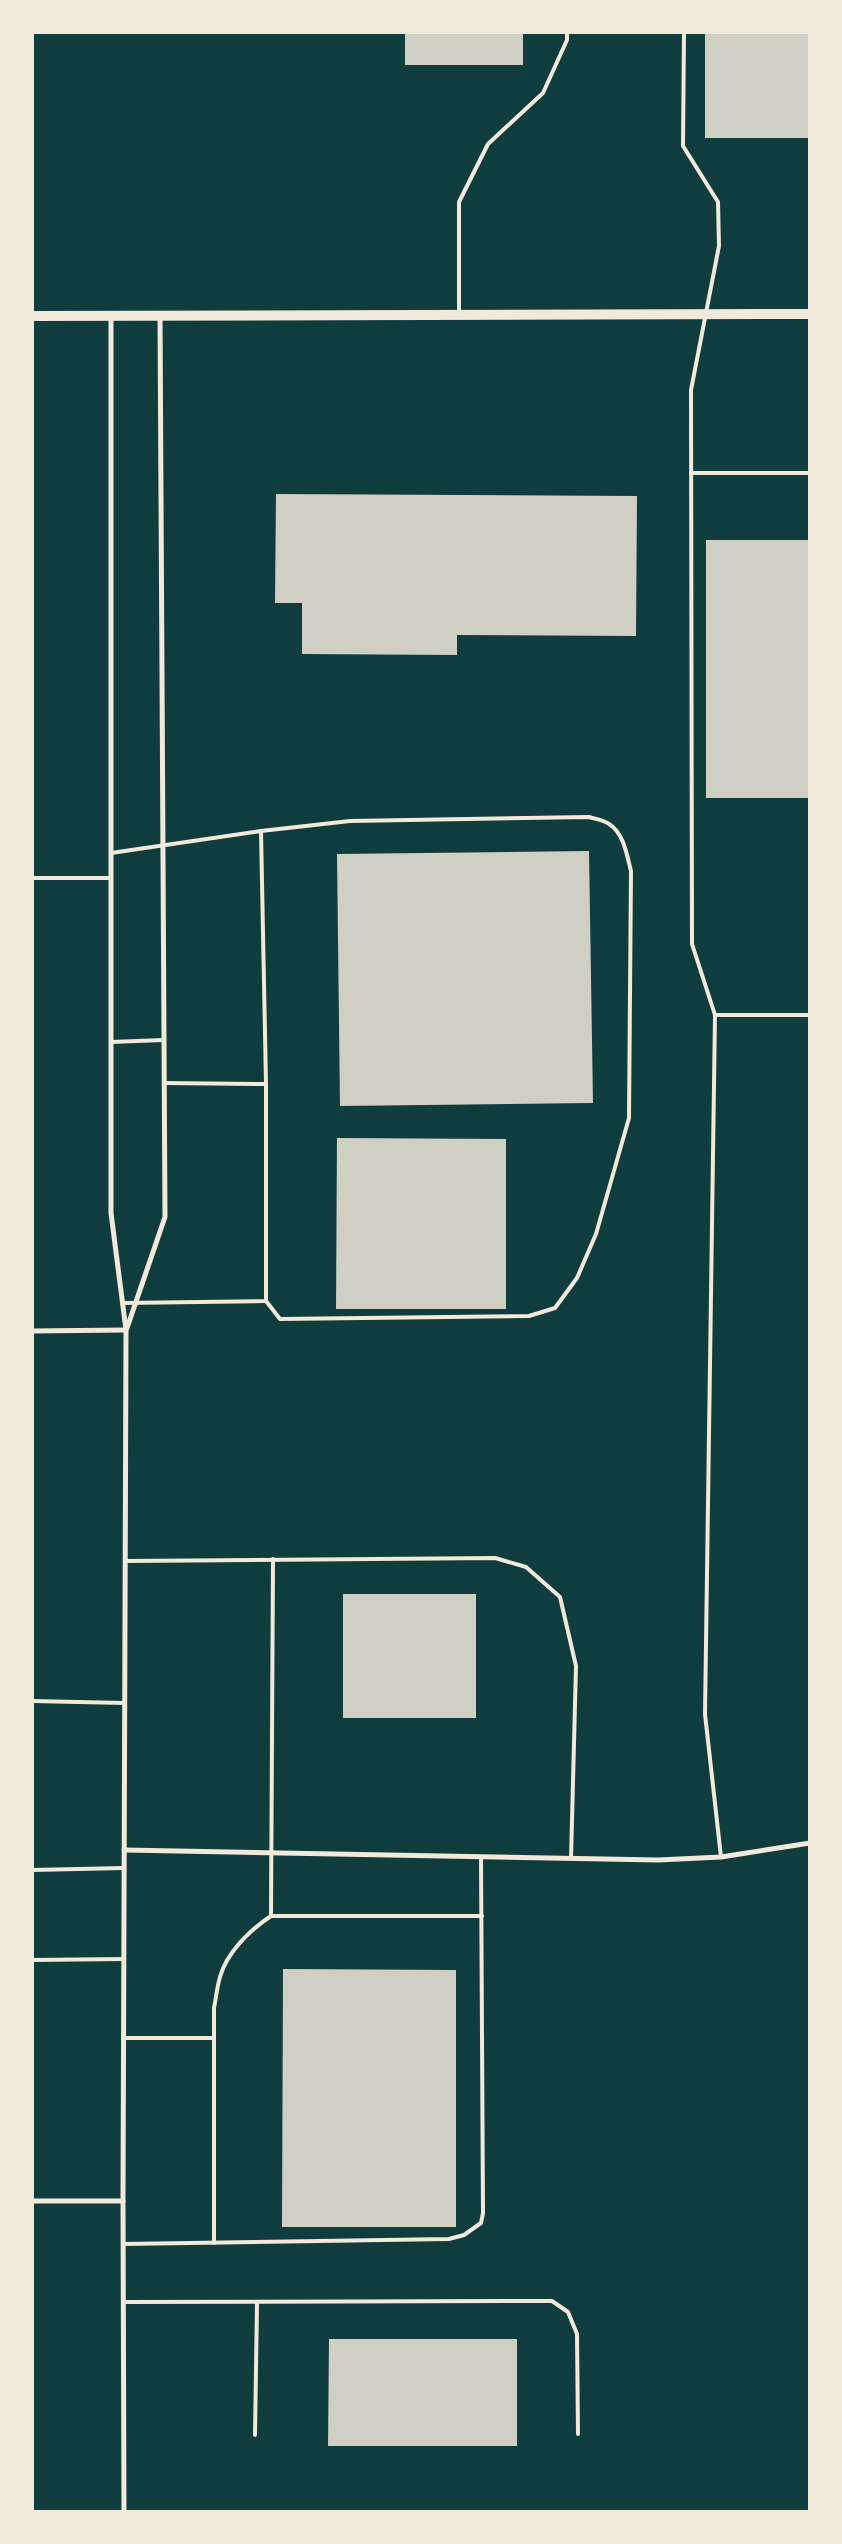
<svg xmlns="http://www.w3.org/2000/svg" width="842" height="2544" viewBox="0 0 842 2544" font-family="'Public Sans',sans-serif">
	<style>
		.building { fill: #cfcfc3 }
		.lines { fill: none; stroke-linecap: round; stroke-linejoin: round }
		.service { stroke: #f1e9da; stroke-width: 4 }
		.minor { stroke: #f1e9da; stroke-width: 5 }
		.secondary { stroke: #f1e9da; stroke-width: 10 }
	</style>
	<rect width="100%" height="100%" fill="#0f3d3e"/>
	<g class="building">
		<rect x="405" y="32" width="118" height="33"/>
		<rect x="705" y="32" width="105" height="106"/>
		<polygon points="276,494 637,496 636,636 457,635 457,655 302,654 302,603 275,603"/>
		<rect x="706" y="540" width="104" height="258"/>
		<polygon points="589,851 593,1103 340,1106 337,854"/>
		<polygon points="337,1138 506,1139 506,1309 336,1309"/>
		<rect x="343" y="1594" width="133" height="124"/>
		<polygon points="283,1969 456,1970 456,2227 282,2227"/>
		<polygon points="329,2339 517,2339 517,2446 328,2446"/>
	</g>
	<g class="lines">
		<g class="service">
			<polyline points="684,32 683,146 718,202 719,246 691,390 692,944 715,1015"/>
			<polyline points="459,314 459,202 488,144 543,93 567,40 567,32"/>
			<polyline points="691,473 810,473"/>
			<path d="M261 831 350 821 589 817C595 819 604 820 609 824 624 833 627 856 631 871L629 1118 596 1234 577 1278 555 1308 529 1316 280 1319 266 1301"/>
			<polyline points="111,853 261,831 266,1084 266,1301 123,1303"/>
			<polyline points="32,878 111,878"/>
			<polyline points="111,1042 164,1040"/>
			<polyline points="164,1083 266,1084"/>
			<polyline points="125,1561 495,1558 526,1567 560,1597 576,1666 571,1859"/>
			<polyline points="32,1701 125,1703"/>
			<polyline points="721,1857 705,1714 715,1015 810,1015"/>
			<polyline points="32,1870 124,1868"/>
			<polyline points="271,1916 273,1559"/>
			<polyline points="32,1960 124,1959"/>
			<polyline points="123,2038 214,2038"/>
			<path d="M214 2243V2008C216 1998 217 1987 220 1977 227 1952 250 1930 271 1916H482"/>
			<polyline points="123,2244 449,2239 464,2235 481,2223 483,2213 481,1857"/>
			<polyline points="123,2302 552,2301 568,2312 577,2334 578,2434"/>
			<polyline points="255,2435 257,2303"/>
		</g>
		<g class="minor">
			<polyline points="111,316 111,1213 126,1330 123,2201 124,2512"/>
			<polyline points="127,1328 165,1217 160,315"/>
			<polyline points="32,1331 126,1330"/>
			<polyline points="124,1850 658,1860 721,1857 810,1843"/>
			<polyline points="32,2201 123,2201"/>
		</g>
		<polyline class="secondary" points="32,316 810,314"/>
	</g>
	<rect width="842" height="2544" fill="none" stroke="#f1e9da" stroke-width="68"/>
</svg>
